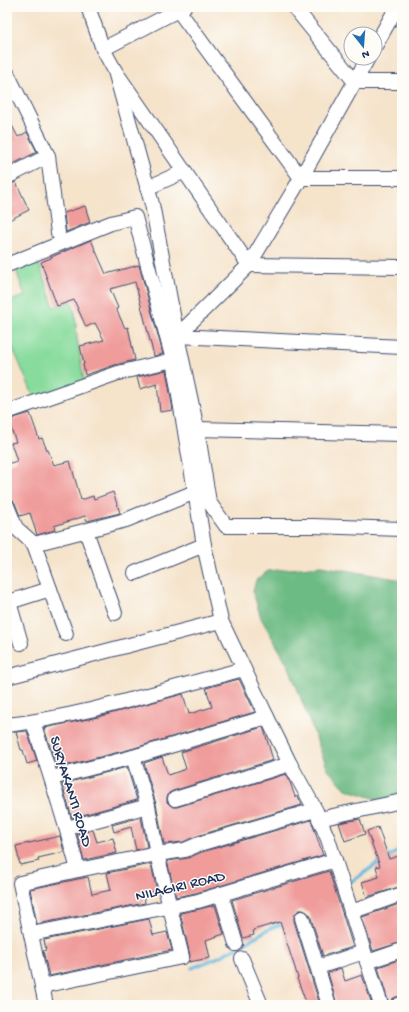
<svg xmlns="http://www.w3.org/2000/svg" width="409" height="1012" viewBox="0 0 409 1012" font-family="'Gochi Hand',sans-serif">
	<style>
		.green { fill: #87db9c; stroke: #51857d }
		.forest { fill: #6dbb84; stroke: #447571 }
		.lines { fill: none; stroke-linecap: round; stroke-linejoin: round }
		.stream { stroke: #61b8de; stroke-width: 3.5 }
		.building { fill: #ef9c9b }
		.minor-casing { stroke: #3c4a6e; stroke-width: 16 }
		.minor { stroke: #fff; stroke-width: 14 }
		.labels { text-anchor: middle; stroke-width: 3; stroke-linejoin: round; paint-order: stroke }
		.street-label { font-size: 15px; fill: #1b2f5e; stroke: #fdfcf7 }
	</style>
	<rect width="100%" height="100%" fill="#fdfcf7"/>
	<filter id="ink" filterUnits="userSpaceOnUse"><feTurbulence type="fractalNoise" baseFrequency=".025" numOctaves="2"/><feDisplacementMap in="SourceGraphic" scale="8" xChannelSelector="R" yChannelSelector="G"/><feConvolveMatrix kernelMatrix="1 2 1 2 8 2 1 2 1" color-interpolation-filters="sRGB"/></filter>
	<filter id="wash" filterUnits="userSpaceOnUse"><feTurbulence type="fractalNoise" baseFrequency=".012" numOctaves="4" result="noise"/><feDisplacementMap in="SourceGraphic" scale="16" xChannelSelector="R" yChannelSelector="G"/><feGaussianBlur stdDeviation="0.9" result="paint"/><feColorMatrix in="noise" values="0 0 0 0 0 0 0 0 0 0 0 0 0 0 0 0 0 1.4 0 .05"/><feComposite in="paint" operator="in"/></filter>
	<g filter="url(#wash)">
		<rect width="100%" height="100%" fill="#f5e3ca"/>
		<polygon class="green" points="37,258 54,307 72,301 75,313 77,338 84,381 34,397 11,344 7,345 7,302 25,296 15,267"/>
		<polygon class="forest" points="321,566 402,580 402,803 394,805 346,789 328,770 289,667 261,618 253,592 256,580 268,571"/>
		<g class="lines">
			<g class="stream">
				<polyline points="345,883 354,880 381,861 402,849"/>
				<polyline points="192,968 219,957 271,928 284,923"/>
			</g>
		</g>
		<g id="blocks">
			<g class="building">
				<polygon points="7,116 18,137 27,132 37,152 7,167"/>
				<polygon points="16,182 29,210 7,221 7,185"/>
				<polygon points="85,206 90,222 66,232 64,213"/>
				<polygon points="91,240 106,274 139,265 163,354 154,356 135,282 110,289 118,308 116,309 125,328 128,327 135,360 115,365 85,375 83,364 84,364 80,346 104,340 95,323 86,327 74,300 57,306 41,262 51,258 51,257 56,255"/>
				<polygon points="166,370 173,410 160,412 157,384 140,389 137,377"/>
				<polygon points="30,413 39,439 42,438 47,450 48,450 54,465 70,461 81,500 93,496 94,499 113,492 120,513 87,521 85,516 54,526 55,530 37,535 30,513 20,516 15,503 10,498 7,488 7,464 17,461 11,443 16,442 8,420"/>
				<polygon points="239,679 255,712 131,749 57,768 44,728 98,717 183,694 189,714 212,707 206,688"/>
				<polygon points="263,727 265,733 273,760 173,791 169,793 167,797 167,802 170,805 173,807 177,807 286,774 290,782 295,797 298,796 302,805 197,836 183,842 164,844 156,804 144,763 162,757 168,775 186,769 181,752"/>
				<polygon points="27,731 37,761 27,764 23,750 21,750 16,732"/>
				<polygon points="127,767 137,800 72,818 62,784"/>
				<polygon points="141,817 147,847 136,850 131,827 114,832 112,825"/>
				<polygon points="360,819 365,834 345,841 339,823"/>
				<polygon points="311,820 323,855 196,893 176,897 167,861 188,858 202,852"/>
				<polygon points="378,827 389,859 402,855 402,886 367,897 362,882 379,877 376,867 380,866 367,831"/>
				<polygon points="93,830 97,842 113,838 117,853 84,860 77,834"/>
				<polygon points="60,836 64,852 38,858 39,861 20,865 16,846"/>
				<polygon points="151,864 157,891 144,894 145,903 37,924 30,889 88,877 92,894 111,890 107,873"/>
				<polygon points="329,871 353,947 323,956 310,915 307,912 303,910 299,910 296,913 294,917 294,921 320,1005 307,1005 297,978 298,978 295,968 280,922 253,930 254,935 243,938 232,900"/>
				<polygon points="402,903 402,942 373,951 362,917"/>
				<polygon points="215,905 224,934 206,940 210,958 189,962 190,955 180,913 200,909"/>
				<polygon points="149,919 153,935 167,932 172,950 49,976 43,951 46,950 44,940"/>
				<polygon points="398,960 402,974 402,996 396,997 392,999 389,1004 378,967"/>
				<polygon points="341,968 345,981 362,975 372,1004 337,1005 328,973"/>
			</g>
		</g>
	</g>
	<g filter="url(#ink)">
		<use href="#blocks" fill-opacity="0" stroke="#3c4a6e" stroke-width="1"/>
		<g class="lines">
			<defs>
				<g id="minor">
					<polyline points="88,7 103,49 115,71 152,204 177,336"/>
					<polyline points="294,7 355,82 402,82"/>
					<polyline points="178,10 301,178 402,178"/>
					<polyline points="375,46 397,7"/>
					<polyline points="103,49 184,7"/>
					<polyline points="115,71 249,265 402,267"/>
					<polyline points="7,73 48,156 58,233"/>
					<polyline points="7,177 48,156"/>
					<polyline points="147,188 185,171"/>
					<polyline points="7,265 111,223 135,217 173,360 204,545 221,621 267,717 290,764 316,811 328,839 381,1005"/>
					<polyline points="177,336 249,265 301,178 368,58"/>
					<polyline points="402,347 177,336 197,429 209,502 226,526 313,526 402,529"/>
					<polyline points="7,412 118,373 173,360"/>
					<polyline points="197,429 402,434"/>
					<polyline points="7,506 16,528 34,544 126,520 195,492"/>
					<polyline points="86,531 115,613"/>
					<polyline points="34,544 66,634"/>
					<polyline points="135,573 204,545"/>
					<polyline points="21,643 9,602 50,589"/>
					<polyline points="7,677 221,621"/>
					<path d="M33 722C49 771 65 820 78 870"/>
					<path d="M7 725C87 716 165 689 244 669"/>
					<polyline points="52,778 133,757 267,717"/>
					<polyline points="175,799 290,764"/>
					<polyline points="148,806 157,854 182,957 42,986 20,883 78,870 157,854 185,850 199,844 315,810"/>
					<polyline points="319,819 402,801"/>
					<polyline points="67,828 148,806 133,757"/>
					<polyline points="221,894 236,944"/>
					<polyline points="351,912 402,894"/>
					<polyline points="302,918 329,1005"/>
					<polyline points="31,934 198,901 335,860"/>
					<polyline points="242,959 261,1005"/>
					<polyline points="367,962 402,950"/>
					<polyline points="318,967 364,952"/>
					<polyline points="42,986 46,1005"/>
					<polyline points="398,1005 402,1004"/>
				</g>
			</defs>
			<use href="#minor" class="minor-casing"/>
			<use href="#minor" class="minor"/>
		</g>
	</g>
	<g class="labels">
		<g class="street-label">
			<text transform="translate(72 791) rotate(73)" y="5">SURYAKANTI ROAD</text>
			<text transform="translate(180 885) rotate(-13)" y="5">NILAGIRI ROAD</text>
		</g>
	</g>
	<rect width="409" height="1012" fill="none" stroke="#fdfcf7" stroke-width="24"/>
	<g transform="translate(363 46) rotate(163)"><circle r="19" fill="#fdfcf7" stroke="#a3aaba"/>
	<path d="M0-3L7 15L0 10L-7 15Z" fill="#1f6fb2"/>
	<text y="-6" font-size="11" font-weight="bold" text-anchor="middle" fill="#1b2f5e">N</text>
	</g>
</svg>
